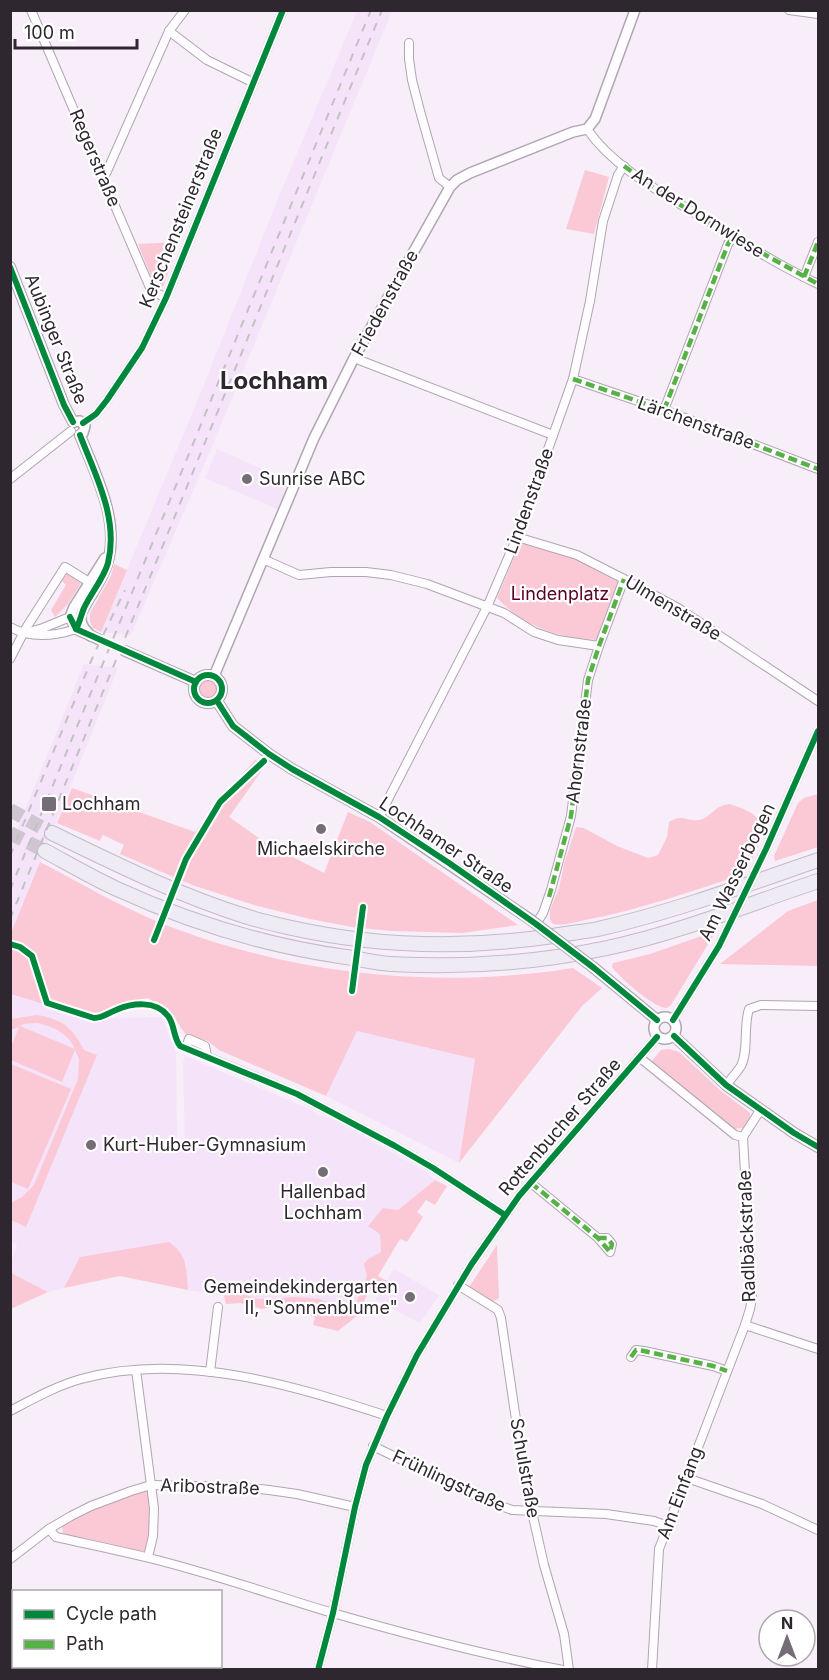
<svg xmlns="http://www.w3.org/2000/svg" width="829" height="1680" viewBox="0 0 829 1680" font-family="Inter,sans-serif">
	<style>
		.built { fill: #f5e3fa }
		.green { fill: #fbc8d6; fill-rule: evenodd }
		.lines { fill: none; stroke-linecap: round; stroke-linejoin: round }
		.tertiary-tunnel { stroke: #cfc6d1; stroke-width: 9; stroke-dasharray: 9 4.5; stroke-linecap: butt }
		.motorway-tunnel { stroke: #cfc6d1; stroke-width: 14; stroke-dasharray: 14 7; stroke-linecap: butt }
		.minor-casing { stroke: #aea6b0; stroke-width: 10 }
		.tertiary-casing { stroke: #aea6b0; stroke-width: 12 }
		.motorway-casing { stroke: #c3bbca; stroke-width: 16 }
		.minor { stroke: #fefcfe; stroke-width: 8 }
		.tertiary { stroke: #fefcfe; stroke-width: 9 }
		.motorway { stroke: #eeebf5; stroke-width: 14 }
		.rail { stroke: #c3c1c3; stroke-width: 2; stroke-dasharray: 8 8; stroke-linecap: butt }
		.minor-bridge-casing { stroke: #aea6b0; stroke-width: 10; stroke-linecap: butt }
		.tertiary-bridge-casing { stroke: #aea6b0; stroke-width: 12; stroke-linecap: butt }
		.minor-bridge { stroke: #fefcfe; stroke-width: 8 }
		.tertiary-bridge { stroke: #fefcfe; stroke-width: 9 }
		.quiet { stroke: #56b246; stroke-width: 4.5; stroke-dasharray: 9 4.5; stroke-linecap: butt }
		.cycleway-casing { stroke: #fff; stroke-width: 10 }
		.cycleway { stroke: #00873e; stroke-width: 6 }
		.poi-dot { fill: #756d76; stroke: #fff; stroke-width: 2 }
		.labels { text-anchor: middle; stroke-width: 4.5; stroke-linejoin: round; paint-order: stroke }
		.street-label { font-size: 18px; fill: #2f2730; stroke: #fff }
		.poi-label { font-size: 18px; fill: #2f2730; stroke: #fff; text-anchor: start }
		.park-label { font-size: 18px; fill: #590023; stroke: #fff }
		.district-label { font-size: 24px; font-weight: bold; fill: #2f2730; stroke: #fff }
	</style>
	<rect width="100%" height="100%" fill="#f7eef9"/>
	<g class="built">
		<polygon points="357,11 392,11 208,456 131,635 101,632 201,392 277,201"/>
		<polygon points="217,449 289,481 277,509 205,478"/>
		<polygon points="84,664 118,668 11,934 11,845"/>
		<polygon points="11,994 92,1019 162,1017 176,1053 177,1139 168,1151 185,1146 183,1062 185,1056 314,1111 317,1115 330,1118 425,1171 435,1180 398,1210 369,1226 380,1234 381,1252 368,1259 367,1276 351,1315 320,1299 295,1297 259,1299 239,1293 224,1296 188,1290 186,1263 80,1257 64,1288 48,1292 11,1273 11,1263 17,1245 11,1241"/>
		<polygon points="357,1031 475,1059 459,1163 326,1096"/>
		<polygon points="394,1269 439,1295 420,1323 375,1300"/>
	</g>
	<g class="green">
		<polygon points="585,170 609,177 594,234 566,229"/>
		<polygon points="179,242 163,287 155,287 138,244"/>
		<path d="M520 543 574 558 618 582 597 640C557 638 525 627 497 598Z"/>
		<polygon points="114,564 127,570 101,632 93,628 90,622 90,613 111,576"/>
		<polygon points="67,573 81,583 68,604 55,617 51,610 66,585 62,581"/>
		<circle cx="209" cy="689" r="9"/>
		<polygon points="256,759 265,766 229,817 269,845 324,873 348,812 370,822 518,925 463,933 391,931 352,927 310,919 254,905 192,885 120,854 124,845 103,835 100,841 57,823 72,788 195,832 218,801"/>
		<polygon points="818,794 818,847 775,861 774,856 798,803 804,798"/>
		<path d="M729 804C744 808 756 814 765 826 759 843 754 862 741 875 690 892 638 910 585 920 575 922 563 926 553 924L550 919V910L559 888 564 864 576 827 584 828 617 846 648 858 658 855 667 837 669 822C682 812 690 824 703 819 713 814 715 806 729 804Z"/>
		<path d="M40 862C86 886 131 913 179 930 304 976 442 989 573 968L602 988 582 1006 459 1163 475 1059 357 1031 326 1096 219 1050 208 1041 186 1035 172 1014 148 998 118 1004 92 1019 11 994V933Z"/>
		<polygon points="818,900 818,966 720,964 788,911"/>
		<path d="M710 933 713 936 671 1005 667 1008C654 1008 620 978 612 967L613 963 650 954Z"/>
		<path d="M37 1015C62 1019 73 1028 84 1050L97 1055 26 1227 11 1220V1203L22 1197 34 1185 78 1079 79 1059 75 1050 62 1082 11 1060V1047L19 1027 11 1030V1019ZM36 1023C53 1026 68 1033 75 1049L20 1026 24 1024Z"/>
		<polygon points="669,1049 679,1052 720,1090 750,1113 750,1118 743,1128 731,1129 651,1062 661,1050"/>
		<polygon points="11,1064 71,1089 28,1189 11,1182"/>
		<polygon points="435,1180 447,1186 435,1205 426,1200 417,1212 423,1217 407,1242 400,1239 378,1276 389,1282 384,1292 373,1286 365,1299 358,1315 338,1331 313,1325 315,1317 274,1306 262,1309 240,1303 226,1304 224,1296 239,1293 259,1299 295,1297 320,1299 351,1315 367,1276 364,1264 368,1259 381,1252 380,1234 368,1226 383,1208 398,1210"/>
		<path d="M169 1242C188 1255 186 1268 188 1290L120 1276 64 1288 80 1257Z"/>
		<polygon points="497,1245 499,1298 492,1302 469,1287"/>
		<polygon points="10,1273 11,1273 48,1292 11,1309"/>
		<path d="M144 1491 149 1492V1495C151 1515 150 1532 144 1552L142 1553 63 1534 62 1525 99 1506Z"/>
	</g>
	<g class="lines">
		<polyline class="tertiary-tunnel" points="98,639 125,651"/>
		<g class="motorway-tunnel">
			<polyline points="10,810 52,833"/>
			<polyline points="10,833 45,851"/>
		</g>
		<defs>
			<g id="minor">
				<polyline points="31,10 151,290 166,298"/>
				<polyline points="789,10 818,14"/>
				<polyline points="169,31 207,60 252,82"/>
				<polyline points="409,43 409,59 412,80 420,111 439,178 450,187"/>
				<path d="M587 129C614 168 662 193 703 218 740 241 778 265 818 284"/>
				<polyline points="104,178 169,31 185,10"/>
				<polyline points="804,277 818,242"/>
				<polyline points="354,358 553,435"/>
				<polyline points="573,379 664,410 818,469"/>
				<polyline points="664,410 728,244 733,237"/>
				<polyline points="83,423 96,414 107,400 142,348 166,298 283,10"/>
				<polyline points="10,479 71,431"/>
				<polyline points="517,537 577,555 624,579 678,608 818,701"/>
				<polyline points="263,559 299,575 331,572 366,572 391,575 427,584 504,613 534,632 558,640 599,646"/>
				<path d="M10 627C31 639 55 636 76 629L78 626"/>
				<polyline points="25,633 43,628 70,617 74,619"/>
				<polyline points="10,659 26,628 65,567 89,582"/>
				<polyline points="379,817 487,607 517,537 573,379 590,301 603,221 618,175 624,166"/>
				<polyline points="766,849 818,731"/>
				<polyline points="536,924 543,913 551,890 571,816 588,680 599,646 624,579"/>
				<polyline points="673,1020 719,946"/>
				<polyline points="207,1056 205,1046 189,1039 186,1048 297,1094 395,1146 433,1168 505,1215"/>
				<polyline points="639,1057 735,1135 743,1137"/>
				<path d="M726 1085C731 1079 737 1072 741 1066 749 1050 743 1027 749 1009L761 1005 818 1006"/>
				<polyline points="761,1109 743,1137 752,1298 750,1309 745,1325 818,1349"/>
				<polyline points="531,1183 598,1238 610,1252 612,1244 607,1238 598,1238"/>
				<polyline points="458,1285 498,1310 501,1318 515,1413 532,1512 544,1565 564,1634 569,1670"/>
				<polyline points="631,1357 636,1350 644,1351 713,1366 727,1371"/>
				<polyline points="136,1370 154,1508 153,1536 148,1557"/>
				<polyline points="210,1372 218,1307"/>
				<path d="M10 1411C33 1399 56 1386 81 1379 180 1351 293 1385 387 1416"/>
				<polyline points="373,1446 484,1500 512,1510 606,1514 654,1521 668,1526"/>
				<polyline points="687,1478 762,1504 818,1530"/>
				<path d="M49 1529 56 1537C87 1544 118 1550 149 1558 211 1573 272 1595 333 1613 409 1635 485 1655 563 1670"/>
				<polyline points="10,1559 49,1529 71,1516 91,1506 131,1491 151,1485 241,1487 269,1490 297,1494 355,1507"/>
				<polyline points="10,1632 14,1632"/>
				<polyline points="175,1666 185,1670"/>
				<polyline points="318,1670 333,1613 355,1507 366,1465 387,1416 417,1355 471,1265 519,1196 657,1037"/>
				<polyline points="652,1670 659,1549 745,1325"/>
			</g>
			<g id="tertiary">
				<polyline points="10,267 64,405 73,422"/>
				<polyline points="73,422 80,421 85,426 83,433 80,435"/>
				<path d="M80 435C95 474 121 521 107 565 102 581 88 598 81 614 80 625 84 628 91 636"/>
				<polyline points="98,639 76,629 70,617 74,607 105,558"/>
				<polyline points="125,651 196,682"/>
				<circle cx="208" cy="689" r="14"/>
				<polyline points="214,676 314,438 354,358 450,187 457,180 470,173 573,132 587,129 595,119 635,10"/>
				<polyline points="217,701 233,726 269,754 292,769 379,817 531,920"/>
				<polyline points="594,968 657,1020"/>
				<circle cx="665" cy="1028" r="11"/>
				<polyline points="674,1036 726,1085 794,1133 818,1147"/>
			</g>
			<g id="motorway">
				<path d="M52 833C116 864 180 896 248 917 261 921 274 924 287 927 375 947 464 949 553 936 568 933 583 932 598 929 673 912 746 885 818 860"/>
				<path d="M45 851C69 864 93 878 117 889 189 922 268 946 346 957 361 959 376 963 391 964 464 968 536 963 607 948 679 933 749 904 818 881"/>
			</g>
		</defs>
		<use href="#minor" class="minor-casing"/>
		<use href="#tertiary" class="tertiary-casing"/>
		<use href="#motorway" class="motorway-casing"/>
		<use href="#minor" class="minor"/>
		<use href="#tertiary" class="tertiary"/>
		<use href="#motorway" class="motorway"/>
		<g class="rail">
			<polyline points="10,856 94,654 125,590"/>
			<polyline points="10,890 371,10"/>
			<polyline points="10,919 382,10"/>
		</g>
		<defs>
			<polyline id="minor-bridge" points="719,946 766,849"/>
			<polyline id="tertiary-bridge" points="531,920 594,968"/>
		</defs>
		<use href="#minor-bridge" class="minor-bridge-casing"/>
		<use href="#tertiary-bridge" class="tertiary-bridge-casing"/>
		<use href="#minor-bridge" class="minor-bridge"/>
		<use href="#tertiary-bridge" class="tertiary-bridge"/>
		<g class="quiet">
			<polyline points="624,166 664,195 733,237 818,284"/>
			<polyline points="804,277 818,242"/>
			<polyline points="573,379 664,410 818,469"/>
			<polyline points="664,410 728,244 733,237"/>
			<polyline points="549,897 571,816 588,680 599,646 624,579"/>
			<polyline points="531,1183 598,1238 610,1252 612,1244 607,1238 598,1238"/>
			<polyline points="631,1357 636,1350 644,1351 713,1366 727,1371"/>
		</g>
		<defs>
			<g id="cycleway">
				<polyline points="10,267 64,405 73,422"/>
				<polyline points="83,423 96,414 107,400 142,348 166,298 283,10"/>
				<polyline points="70,617 76,629 196,682"/>
				<path d="M76 629C80 622 81 615 84 608 91 593 104 578 108 563 119 518 95 475 80 435"/>
				<circle cx="208" cy="689" r="14"/>
				<polyline points="217,701 233,726 269,754 292,769 379,817 449,863 536,924 594,968 657,1020"/>
				<polyline points="154,940 186,859 220,802 264,761"/>
				<path d="M10 944 20 947 32 956 47 1003 94 1018C103 1018 108 1013 116 1010 132 1003 156 1000 168 1016 175 1025 173 1037 180 1046L297 1094 395 1146 433 1168 505 1215"/>
				<polyline points="352,991 363,907"/>
				<polyline points="673,1020 719,946 766,849 818,731"/>
				<polyline points="674,1036 726,1085 794,1133 818,1147"/>
				<polyline points="318,1670 333,1613 355,1507 366,1465 387,1416 417,1355 471,1265 519,1196 657,1037"/>
			</g>
		</defs>
		<use href="#cycleway" class="cycleway-casing"/>
		<use href="#cycleway" class="cycleway"/>
	</g>
	<g class="poi-dot">
		<circle cx="247" cy="479" r="6"/>
		<rect x="41" y="796" width="16" height="16" rx="3"/>
		<circle cx="321" cy="829" r="6"/>
		<circle cx="91" cy="1145" r="6"/>
		<circle cx="323" cy="1172" r="6"/>
		<circle cx="410" cy="1297" r="6"/>
	</g>
	<g class="labels">
		<g class="street-label">
			<text transform="translate(95 158) rotate(67)" y="6">Regerstraße</text>
			<text transform="translate(698 213) rotate(32)" y="6">An der Dornwiese</text>
			<text transform="translate(181 218) rotate(-68)" y="6">Kerschensteinerstraße</text>
			<text transform="translate(385 303) rotate(-61)" y="6">Friedenstraße</text>
			<text transform="translate(56 339) rotate(68)" y="6">Aubinger Straße</text>
			<text transform="translate(696 423) rotate(20)" y="6">Lärchenstraße</text>
			<text transform="translate(529 501) rotate(-70)" y="6">Lindenstraße</text>
			<text transform="translate(673 608) rotate(31)" y="6">Ulmenstraße</text>
			<text transform="translate(579 751) rotate(-83)" y="6">Ahornstraße</text>
			<text transform="translate(446 845) rotate(34)" y="6">Lochhamer Straße</text>
			<text transform="translate(737 872) rotate(-64)" y="6">Am Wasserbogen</text>
			<text transform="translate(560 1127) rotate(-49)" y="6">Rottenbucher Straße</text>
			<text transform="translate(747 1236) rotate(-92)" y="6">Radlbäckstraße</text>
			<text transform="translate(525 1468) rotate(80)" y="6">Schulstraße</text>
			<text transform="translate(449 1481) rotate(25)" y="6">Frühlingstraße</text>
			<text transform="translate(210 1487) rotate(2)" y="6">Aribostraße</text>
			<text transform="translate(680 1493) rotate(-69)" y="6">Am Einfang</text>
		</g>
		<g class="poi-label">
			<text x="259" y="485">Sunrise ABC</text>
			<text x="62" y="810">Lochham</text>
			<text x="321" y="855" text-anchor="middle">Michaelskirche</text>
			<text x="103" y="1151">Kurt-Huber-Gymnasium</text>
			<text x="323" y="1198" text-anchor="middle">Hallenbad<tspan x="323" dy="21">Lochham</tspan></text>
			<text x="398" y="1293" text-anchor="end">Gemeindekindergarten<tspan x="398" dy="21">II, "Sonnenblume"</tspan></text>
		</g>
		<g class="park-label">
			<text x="560" y="600">Lindenplatz</text>
		</g>
		<g class="district-label">
			<text x="274" y="389">Lochham</text>
		</g>
	</g>
	<rect width="829" height="1680" fill="none" stroke="#2f2730" stroke-width="24"/>
	<rect x="12" y="1590" width="210" height="78" fill="#ffffff" stroke="#aca9ac" stroke-width="1.5"/>
	<rect x="24" y="1610" width="30" height="9" fill="#00873e" stroke="#aca9ac" stroke-width="1.5"/>
	<text x="66" y="1620" font-size="18" fill="#2f2730">Cycle path</text>
	<rect x="24" y="1640" width="30" height="9" fill="#56b246" stroke="#aca9ac" stroke-width="1.5"/>
	<text x="66" y="1650" font-size="18" fill="#2f2730">Path</text>
	<g transform="translate(787 1638)"><circle r="28" fill="#ffffff" stroke="#aca9ac" stroke-width="1.5"/>
	<path d="M0-4.5L10 22L0 15L-10 22Z" fill="#756d76"/>
	<text y="-9" font-size="16" font-weight="bold" text-anchor="middle" fill="#2f2730">N</text>
	</g>
	<path d="M15 39v9h122v-9" fill="none" stroke="#2f2730" stroke-width="3"/>
	<text x="24" y="39" font-size="18" fill="#2f2730" stroke="#ffffff" stroke-width="4.5" paint-order="stroke">100 m</text>
</svg>
